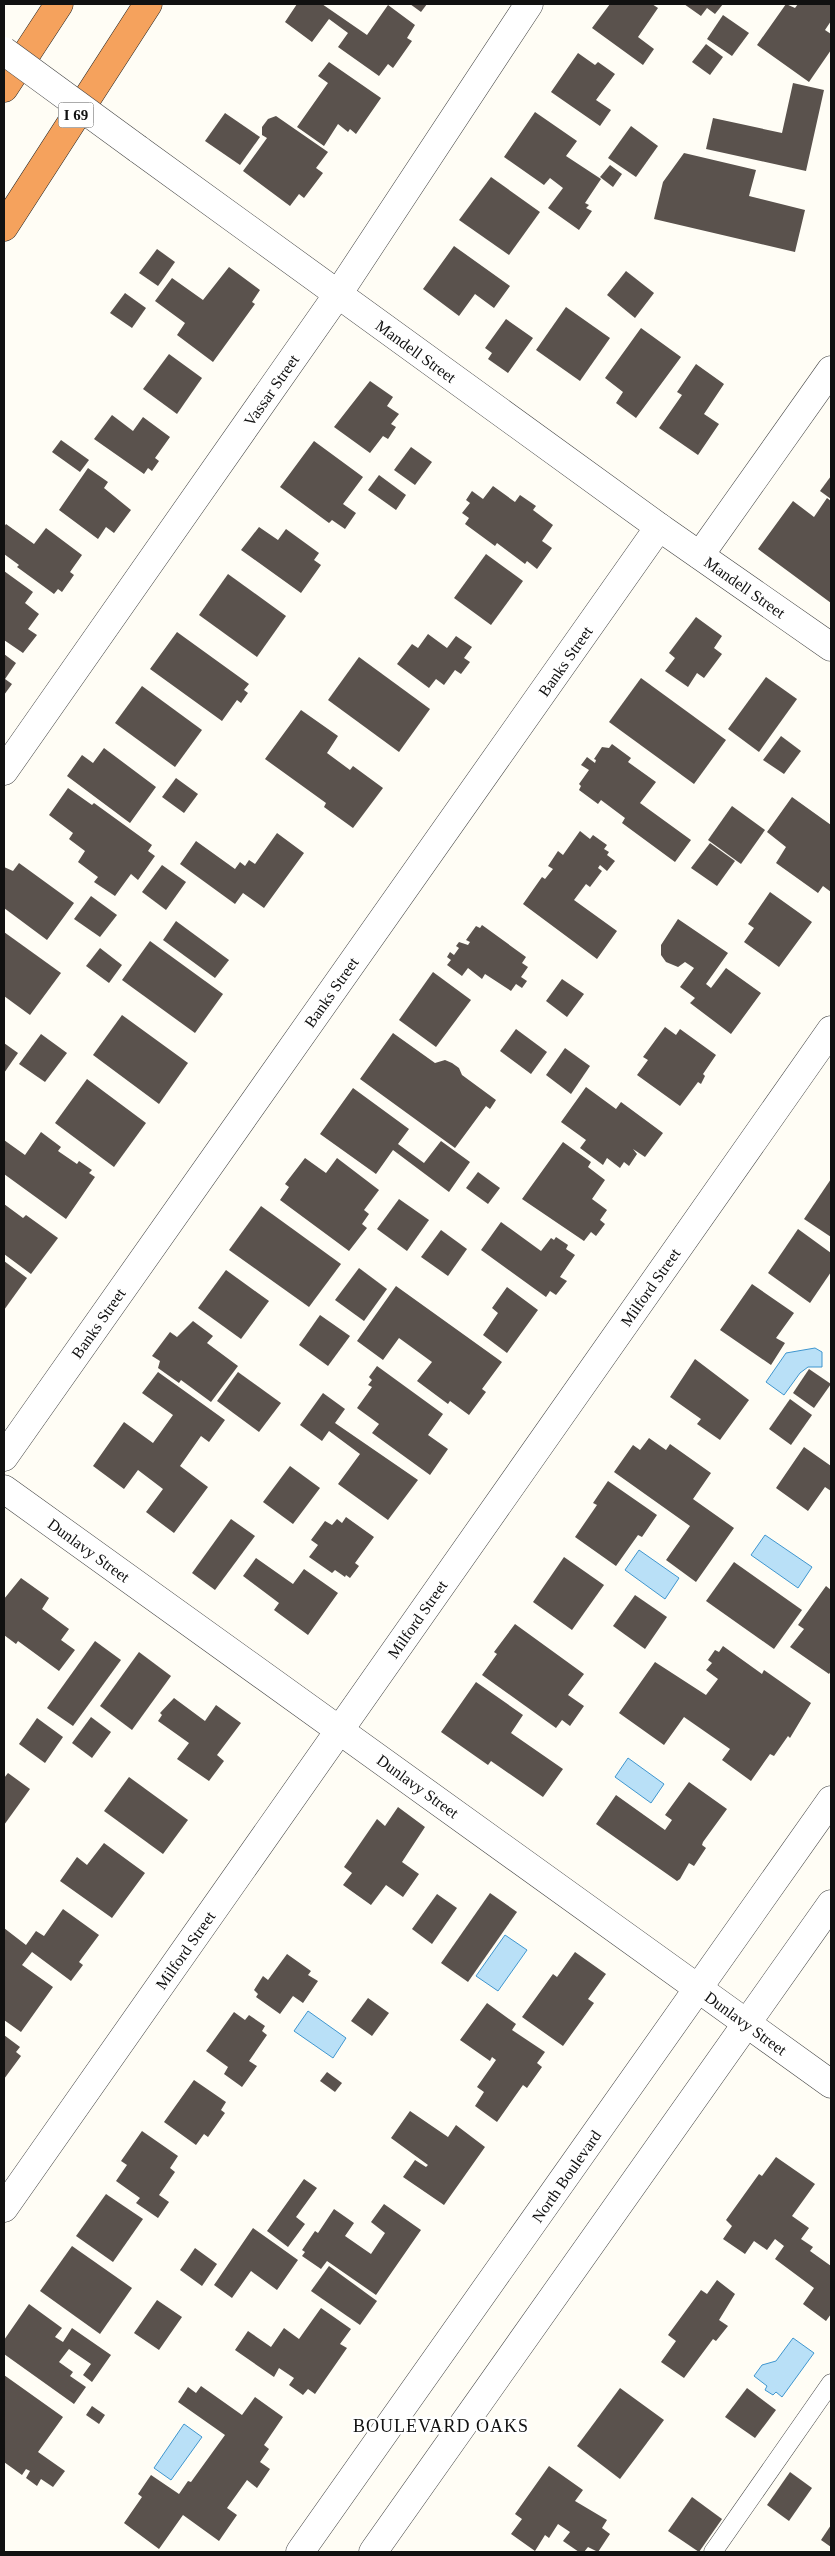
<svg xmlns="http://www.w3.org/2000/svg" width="835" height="2556" viewBox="0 0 835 2556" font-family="'Times New Roman',serif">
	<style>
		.water { fill: #b9e0f7; stroke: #3f96cf }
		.building { fill: #5a524d }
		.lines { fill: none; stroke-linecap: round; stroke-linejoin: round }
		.service-casing { stroke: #444; stroke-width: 19 }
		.minor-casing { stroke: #444; stroke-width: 29 }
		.tertiary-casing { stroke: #444; stroke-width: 29 }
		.motorway-casing { stroke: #222; stroke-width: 29 }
		.service { stroke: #fff; stroke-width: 18 }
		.minor { stroke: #fff; stroke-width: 28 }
		.tertiary { stroke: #fff; stroke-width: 28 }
		.motorway { stroke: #f5a25d; stroke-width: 28 }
		.tertiary-bridge-casing { stroke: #444; stroke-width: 29; stroke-linecap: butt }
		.tertiary-bridge { stroke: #fff; stroke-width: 28 }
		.labels { text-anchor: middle; stroke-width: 5; stroke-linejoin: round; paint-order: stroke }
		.shield { fill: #fff; stroke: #585858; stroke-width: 1 }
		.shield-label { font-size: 15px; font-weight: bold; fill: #111 }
		.street-label { font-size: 16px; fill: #111; stroke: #fff }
		.neighbourhood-label { font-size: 18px; letter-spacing: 1px; fill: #111; stroke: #fff }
	</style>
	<rect width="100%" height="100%" fill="#fffdf5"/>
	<g class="water">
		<polygon points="815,1348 822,1352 822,1367 808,1367 800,1373 784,1395 766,1382 786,1353"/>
		<polygon points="765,1535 812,1567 798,1588 751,1555"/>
		<polygon points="639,1550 679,1578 665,1599 625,1570"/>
		<polygon points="628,1758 664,1784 651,1803 615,1777"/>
		<polygon points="505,1935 527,1950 498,1991 476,1976"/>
		<polygon points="308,2011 346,2038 333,2058 294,2031"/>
		<polygon points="793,2338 814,2353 782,2397 776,2392 773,2395 765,2390 767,2386 754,2376 762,2365 776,2361"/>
		<polygon points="184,2424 202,2437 171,2480 154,2468"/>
	</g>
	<g class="building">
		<polygon points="297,4 322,4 367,35 388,5 415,25 407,38 412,41 393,68 388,64 379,76 338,47 348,33 329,19 312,42 285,22"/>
		<polygon points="410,4 427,4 421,12"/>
		<polygon points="610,4 652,4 658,8 638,37 654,49 643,65 592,28"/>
		<polygon points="684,4 723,4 715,14 707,8 701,16"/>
		<polygon points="786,4 795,8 798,4 831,4 831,21 825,30 831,34 831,50 809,82 757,45"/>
		<polygon points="723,15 749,33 732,56 707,39"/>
		<polygon points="706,44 723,57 710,75 692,62"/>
		<polygon points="578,53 595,65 598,62 615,74 596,100 611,110 600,126 551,92"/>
		<polygon points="329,62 381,98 356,134 350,129 348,132 338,124 324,146 297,127 328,83 318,76"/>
		<polygon points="793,83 824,90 806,171 706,149 713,118 782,133"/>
		<polygon points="535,112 577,141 566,156 601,179 585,203 589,205 586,208 592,211 579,230 548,208 563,188 550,178 544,185 504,157"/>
		<polygon points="225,113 260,137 240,165 205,141"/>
		<polygon points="276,116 328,152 316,168 323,173 304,198 299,194 290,206 243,171 267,138 262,135 262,127 268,119"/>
		<polygon points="631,126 658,146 636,177 608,158"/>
		<polygon points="684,153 756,170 749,196 805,210 795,252 654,219 663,182"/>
		<polygon points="610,165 622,174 613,187 600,177"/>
		<polygon points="491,177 540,212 509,255 459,220"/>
		<polygon points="454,246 510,286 494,308 475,294 459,316 423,289"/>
		<polygon points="157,249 175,262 158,286 139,273"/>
		<polygon points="229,267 260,290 252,302 255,304 213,362 177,335 185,323 155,301 172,278 203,300"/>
		<polygon points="626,271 654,293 635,318 607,295"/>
		<polygon points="125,293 146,308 132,328 110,313"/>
		<polygon points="566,307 610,338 580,381 536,350"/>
		<polygon points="506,319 533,338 508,373 488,359 492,353 485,348"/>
		<polygon points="641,328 681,357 636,418 616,403 623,392 605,378"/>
		<polygon points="169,354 202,378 177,414 143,389"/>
		<polygon points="696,364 724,384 704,414 719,424 698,455 659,428 682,395 677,392"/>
		<polygon points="370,381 393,397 387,406 399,414 391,424 396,427 388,439 383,436 370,453 334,427"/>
		<polygon points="112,415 133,431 143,417 170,437 155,458 159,461 152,471 148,468 144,474 94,439"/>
		<polygon points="61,440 89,460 80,472 52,452"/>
		<polygon points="314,441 363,477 343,504 356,513 345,529 332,520 329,523 280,487"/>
		<polygon points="411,447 432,462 415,485 394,470"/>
		<polygon points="88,468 108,482 104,488 131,510 114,533 106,527 98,539 59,510"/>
		<polygon points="379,475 406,495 396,510 368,490"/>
		<polygon points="831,476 831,499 820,491"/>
		<polygon points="493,486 515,502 520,495 536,506 533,510 553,525 542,541 552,548 537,569 527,561 525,564 497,543 495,546 465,524 469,518 462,513 470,503 466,500 472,491 483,499"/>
		<polygon points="827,498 831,501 831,603 758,549 793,501 814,517"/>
		<polygon points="6,524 34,544 46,528 82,555 70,572 74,575 62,592 58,589 54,594 17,567 19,565 4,554 4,527"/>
		<polygon points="259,527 278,540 286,529 319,553 314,560 321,565 301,593 241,550"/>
		<polygon points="486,554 523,581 491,625 454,598"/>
		<polygon points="4,571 33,592 25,603 39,614 28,629 37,635 23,653 4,640"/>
		<polygon points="228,574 286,616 257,657 199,615"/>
		<polygon points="696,617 722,636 714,648 722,654 704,678 697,673 688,687 665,671 675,658 669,653"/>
		<polygon points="177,632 249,684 244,690 248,693 241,703 237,700 222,721 150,669"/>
		<polygon points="428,634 447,648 456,636 472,647 464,658 470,662 461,674 455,670 444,685 436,679 429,688 397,664 412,644 418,648"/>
		<polygon points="4,654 16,663 5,679 12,684 4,695"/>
		<polygon points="359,657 430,709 399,752 328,700"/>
		<polygon points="766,677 797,699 759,752 728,729"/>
		<polygon points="641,678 726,740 694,784 609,722"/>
		<polygon points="142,686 202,730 175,767 115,723"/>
		<polygon points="301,710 338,736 327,753 350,770 353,766 383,788 353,828 324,807 326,803 265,759"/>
		<polygon points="781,736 801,751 784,774 763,760"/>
		<polygon points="612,744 631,758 628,762 656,782 640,803 691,840 675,862 622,823 625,818 601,800 598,804 579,790 581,786 579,784 589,770 581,765 587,757 595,763 596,760 594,759 602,747 609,748"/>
		<polygon points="104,748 156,787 130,823 67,776 82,755 93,763"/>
		<polygon points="176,778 198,794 184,813 162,797"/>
		<polygon points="68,788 92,805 94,803 152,845 148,851 155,856 138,880 131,874 115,896 94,882 98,877 78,862 85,851 69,839 73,833 49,815"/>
		<polygon points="792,797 831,825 831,892 823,886 818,893 776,863 786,847 767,832"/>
		<polygon points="732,806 765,830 741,864 708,840"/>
		<polygon points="580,831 590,839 593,835 607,845 604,849 609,852 607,855 615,861 607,871 600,865 598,868 602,871 590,887 586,884 574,900 617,931 597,959 523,904 542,877 545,879 553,869 548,866 558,851 563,855"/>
		<polygon points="277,833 304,853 264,908 243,893 235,904 180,864 196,841 235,869 240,862 245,866 249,860 255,864"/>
		<polygon points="710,843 735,861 717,886 691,868"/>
		<polygon points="19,863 74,903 47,940 4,908 4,867 13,871"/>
		<polygon points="162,865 186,882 166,910 142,892"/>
		<polygon points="770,892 812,922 779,967 744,942 754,928 748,924"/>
		<polygon points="91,896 117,915 100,937 74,919"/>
		<polygon points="678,919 728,953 706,984 711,988 726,968 761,993 731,1034 690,1003 695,998 680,987 694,968 685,962 678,967 666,962 661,955 661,945"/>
		<polygon points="176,921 229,960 215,978 163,940"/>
		<polygon points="482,925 526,957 522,963 528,967 521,977 527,981 522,988 516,984 511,991 485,974 482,979 468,968 462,976 447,965 451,960 447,957 450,952 454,955 459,948 456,946 459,942 468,945 470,942 466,940 476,926 480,928"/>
		<polygon points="4,932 61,973 30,1015 4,996"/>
		<polygon points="150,941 223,994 195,1033 122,980"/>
		<polygon points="100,948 122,965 109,983 86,966"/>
		<polygon points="433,972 471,1000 436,1047 399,1020"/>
		<polygon points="562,979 584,994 567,1017 546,1001"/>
		<polygon points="122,1015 188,1063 159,1104 93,1055"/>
		<polygon points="665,1027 676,1035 680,1029 716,1055 703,1074 705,1076 701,1084 698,1082 680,1106 637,1075 648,1060 643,1057"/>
		<polygon points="516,1029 547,1052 531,1074 500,1051"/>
		<polygon points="393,1033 435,1063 445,1060 452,1063 459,1068 462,1075 496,1100 490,1109 486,1106 455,1148 360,1079"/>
		<polygon points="41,1034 67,1053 45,1082 19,1064"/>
		<polygon points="4,1043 18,1053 4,1073"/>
		<polygon points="565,1048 590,1066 571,1094 546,1075"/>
		<polygon points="87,1079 146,1123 114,1167 55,1123"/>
		<polygon points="586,1087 616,1109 621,1102 663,1133 645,1157 633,1149 637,1154 629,1166 624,1162 620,1168 607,1158 603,1165 580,1148 586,1140 561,1122"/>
		<polygon points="353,1088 409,1129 398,1144 424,1163 441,1141 470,1162 449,1192 393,1150 376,1174 320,1134"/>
		<polygon points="41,1132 61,1147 58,1151 77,1164 79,1161 92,1170 89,1173 95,1177 66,1219 4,1174 4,1140 25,1155"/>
		<polygon points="563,1142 591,1162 588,1167 605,1180 592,1199 607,1210 600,1220 605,1224 596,1236 591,1232 584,1241 522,1199"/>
		<polygon points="305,1158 326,1173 337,1158 379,1190 364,1210 369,1214 362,1224 367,1228 349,1251 280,1200 289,1187 285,1184"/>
		<polygon points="478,1172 500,1188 488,1204 466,1188"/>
		<polygon points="831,1179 831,1237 804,1219"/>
		<polygon points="399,1199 429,1220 407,1251 377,1229"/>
		<polygon points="4,1204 23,1218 26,1215 58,1238 31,1274 4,1254"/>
		<polygon points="261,1206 341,1264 309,1307 229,1250"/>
		<polygon points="501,1222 541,1251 551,1238 554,1240 556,1237 568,1245 566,1249 575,1255 560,1277 567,1281 556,1295 550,1291 546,1297 481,1250"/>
		<polygon points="798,1229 831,1253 831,1272 810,1303 768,1273"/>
		<polygon points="441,1230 467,1249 448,1276 421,1257"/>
		<polygon points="4,1261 27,1278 4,1310"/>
		<polygon points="359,1268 387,1289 364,1321 335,1300"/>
		<polygon points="226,1270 269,1301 241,1339 198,1308"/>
		<polygon points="752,1284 794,1313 776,1338 785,1343 771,1365 720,1330"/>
		<polygon points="396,1286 502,1362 482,1389 486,1392 469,1415 450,1401 448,1404 417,1381 432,1362 399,1338 383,1360 357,1341"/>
		<polygon points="507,1287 538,1310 507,1353 483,1335 498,1313 492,1308"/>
		<polygon points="320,1315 350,1336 328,1366 299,1345"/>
		<polygon points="193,1321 213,1336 207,1343 238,1366 211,1402 181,1380 179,1383 158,1368 160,1361 152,1356 170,1332 177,1337"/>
		<polygon points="695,1359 749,1400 720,1440 697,1424 701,1419 670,1397"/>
		<polygon points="377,1366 443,1414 428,1435 448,1449 430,1475 372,1433 379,1424 357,1408 372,1387 368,1385 372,1380 369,1377"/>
		<polygon points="809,1369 831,1384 814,1408 793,1393"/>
		<polygon points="158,1372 225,1420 209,1442 201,1436 180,1466 208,1487 174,1533 146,1512 163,1489 138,1470 124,1489 93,1466 124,1422 153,1443 173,1415 142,1393"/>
		<polygon points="238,1372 281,1403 259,1432 217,1401"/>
		<polygon points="323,1393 345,1409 335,1423 418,1480 388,1520 338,1484 360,1454 329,1431 322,1441 300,1425"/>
		<polygon points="790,1399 812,1415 791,1445 769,1429"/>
		<polygon points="649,1438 666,1450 670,1444 711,1473 693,1499 734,1528 696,1582 666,1560 690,1526 614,1472 633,1445 640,1450"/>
		<polygon points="804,1447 831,1466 831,1491 825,1487 808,1511 776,1488"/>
		<polygon points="290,1466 320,1488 293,1524 263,1502"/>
		<polygon points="608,1481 657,1515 642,1537 638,1535 616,1566 575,1537 597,1505 593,1503"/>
		<polygon points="346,1517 374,1537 355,1563 359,1566 350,1578 346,1575 345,1577 335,1570 332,1573 309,1557 318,1545 311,1540 325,1521 332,1525 337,1519 342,1523"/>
		<polygon points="231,1519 255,1536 215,1590 192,1573"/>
		<polygon points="564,1557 604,1585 572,1630 533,1602"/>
		<polygon points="256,1558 293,1584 304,1569 338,1593 308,1635 274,1610 279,1603 243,1576"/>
		<polygon points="734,1562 802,1610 774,1649 706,1601"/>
		<polygon points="21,1578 49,1598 42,1609 69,1629 61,1640 75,1650 59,1671 18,1641 16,1644 4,1635 4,1599"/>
		<polygon points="826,1586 831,1590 831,1671 829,1674 790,1647 804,1629 798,1625"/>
		<polygon points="635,1595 667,1617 645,1649 613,1626"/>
		<polygon points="515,1624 584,1674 568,1695 584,1706 570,1726 562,1720 556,1728 482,1675 497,1654 494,1652"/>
		<polygon points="95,1641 121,1660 73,1726 47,1708"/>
		<polygon points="723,1646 762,1674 764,1670 811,1703 790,1738 788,1736 774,1756 770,1754 751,1781 722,1760 730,1749 684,1717 664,1745 619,1713 655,1662 706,1695 718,1679 706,1670 712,1663 708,1660 715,1650 719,1652"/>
		<polygon points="139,1652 171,1676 132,1730 100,1706"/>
		<polygon points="476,1682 523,1715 511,1733 563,1769 543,1797 491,1761 488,1765 441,1732"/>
		<polygon points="174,1698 205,1721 216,1705 241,1723 217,1755 224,1761 209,1781 177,1759 189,1743 158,1721 162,1715 160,1713"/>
		<polygon points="91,1717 111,1732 92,1758 72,1743"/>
		<polygon points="37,1718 63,1737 45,1763 19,1744"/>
		<polygon points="8,1773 30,1789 4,1825 4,1778"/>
		<polygon points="129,1777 188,1820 163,1854 104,1811"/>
		<polygon points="689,1782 727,1809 703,1842 702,1845 706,1848 694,1866 689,1863 680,1879 677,1881 596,1824 616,1795 665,1830 672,1820 665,1815"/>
		<polygon points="398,1807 425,1827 402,1862 419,1874 403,1897 386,1885 371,1905 343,1885 352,1873 344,1867 377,1819 385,1826"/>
		<polygon points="104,1843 145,1873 112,1918 60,1881 77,1857 87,1865"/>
		<polygon points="490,1893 517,1912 468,1982 441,1963"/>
		<polygon points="437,1894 457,1908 432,1944 412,1929"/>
		<polygon points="63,1909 99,1935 79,1962 83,1965 71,1981 32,1952 22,1965 53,1987 21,2032 4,2020 4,1928 26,1945 36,1931 44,1936"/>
		<polygon points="575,1952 606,1974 588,1999 594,2003 563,2046 522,2017 553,1974 557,1977"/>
		<polygon points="287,1954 311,1971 308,1975 318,1981 303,2003 293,1996 280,2014 256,1997 258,1994 254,1990 263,1976 268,1980"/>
		<polygon points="368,1998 389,2013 372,2036 351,2021"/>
		<polygon points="487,2003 516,2024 512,2030 545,2052 537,2063 542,2067 527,2088 523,2085 497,2122 475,2106 484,2092 477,2087 496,2060 492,2057 490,2061 460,2040"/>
		<polygon points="234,2012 245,2020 249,2015 265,2026 262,2031 267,2035 249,2061 257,2066 242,2087 224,2074 228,2067 206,2051"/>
		<polygon points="4,2035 20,2047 16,2052 21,2056 4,2079"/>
		<polygon points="327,2072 342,2083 335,2092 320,2081"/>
		<polygon points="194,2080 226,2102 221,2110 225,2113 208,2137 204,2134 196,2145 164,2122"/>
		<polygon points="410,2111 448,2137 456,2125 485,2147 444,2205 403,2177 415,2160 426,2167 428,2165 391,2138"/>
		<polygon points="142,2131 178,2156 170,2168 175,2172 159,2195 169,2202 158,2218 136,2203 140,2198 116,2181 127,2165 121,2161"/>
		<polygon points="776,2157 815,2184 792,2216 809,2228 801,2239 813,2247 810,2251 831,2266 831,2314 826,2321 803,2304 814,2288 775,2259 784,2246 775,2239 767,2250 754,2241 745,2254 723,2239 732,2226 726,2220 759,2174 762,2176"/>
		<polygon points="304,2179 317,2188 296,2217 305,2224 288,2247 267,2231"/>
		<polygon points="106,2194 143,2219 113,2262 76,2236"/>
		<polygon points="384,2204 421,2230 376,2295 327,2261 321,2269 302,2256 305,2252 302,2250 315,2231 318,2233 334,2209 354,2223 345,2236 371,2254 385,2233 371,2222"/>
		<polygon points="253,2228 298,2260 277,2290 251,2271 232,2298 214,2285"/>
		<polygon points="72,2246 132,2288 100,2334 40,2291"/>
		<polygon points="195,2248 217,2264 202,2286 180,2270"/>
		<polygon points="329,2266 377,2301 360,2325 311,2291"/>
		<polygon points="717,2280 735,2294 719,2320 728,2326 716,2341 713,2339 684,2378 661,2362 676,2341 668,2335 701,2290 707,2294"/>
		<polygon points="157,2300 182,2317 159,2350 134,2333"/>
		<polygon points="29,2304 62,2328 55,2337 63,2342 72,2328 111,2355 92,2382 83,2375 91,2364 69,2349 59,2362 73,2372 70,2376 86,2387 74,2404 4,2354 4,2340"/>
		<polygon points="321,2308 351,2329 340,2344 347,2348 315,2394 308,2389 303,2395 289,2385 294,2378 279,2368 274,2377 235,2350 248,2331 271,2347 284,2328 299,2339"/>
		<polygon points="4,2375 63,2417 38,2452 65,2471 53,2487 41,2479 37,2486 26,2478 30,2471 26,2469 22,2475 4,2462"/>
		<polygon points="201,2386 242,2415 255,2397 283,2417 264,2445 269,2449 260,2462 270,2469 257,2488 247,2480 227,2508 237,2515 219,2541 183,2515 159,2549 124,2523 142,2497 138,2494 151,2475 179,2494 188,2481 191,2482 225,2435 178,2402 188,2387 196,2393"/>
		<polygon points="620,2388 664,2420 620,2479 577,2446"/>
		<polygon points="747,2388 776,2410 755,2438 725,2417"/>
		<polygon points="92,2406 105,2415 99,2424 86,2415"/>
		<polygon points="549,2466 583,2490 575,2501 607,2520 602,2528 610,2534 598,2552 588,2547 584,2552 579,2552 563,2541 570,2532 558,2524 549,2538 545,2535 535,2551 511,2534 522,2519 515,2514"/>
		<polygon points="790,2472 812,2488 789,2521 767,2505"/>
		<polygon points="692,2497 722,2519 699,2552 668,2531"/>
		<polygon points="831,2525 831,2547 821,2540"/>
	</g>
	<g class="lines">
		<defs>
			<polyline id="service" points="713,2552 831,2383"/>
			<g id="minor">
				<polyline points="700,555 831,370"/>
				<polyline points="4,771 338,294 529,4"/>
				<polyline points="4,1457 659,527"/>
				<polyline points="4,2208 831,1030"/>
				<polyline points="300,2552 831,1800"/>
				<polyline points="373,2552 831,1904"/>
			</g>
			<g id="tertiary">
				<polyline points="138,149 659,527 831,647"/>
				<polyline points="4,1489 831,2084"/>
			</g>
			<g id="motorway">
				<polyline points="4,88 59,4"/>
				<polyline points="4,227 148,4"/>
			</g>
		</defs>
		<use href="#service" class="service-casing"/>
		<use href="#minor" class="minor-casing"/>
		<use href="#tertiary" class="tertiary-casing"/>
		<use href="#motorway" class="motorway-casing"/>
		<use href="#service" class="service"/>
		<use href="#minor" class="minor"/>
		<use href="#tertiary" class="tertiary"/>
		<use href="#motorway" class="motorway"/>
		<defs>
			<polyline id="tertiary-bridge" points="4,51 138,149"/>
		</defs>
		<use href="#tertiary-bridge" class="tertiary-bridge-casing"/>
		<use href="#tertiary-bridge" class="tertiary-bridge"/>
	</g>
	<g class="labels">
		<rect class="shield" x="58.5" y="102.5" width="35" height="25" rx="4"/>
		<g class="shield-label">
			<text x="76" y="120">I 69</text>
		</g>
		<g class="street-label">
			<text transform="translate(416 351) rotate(36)" y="6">Mandell Street</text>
			<text transform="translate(271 390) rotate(-55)" y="6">Vassar Street</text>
			<text transform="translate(745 587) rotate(35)" y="6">Mandell Street</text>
			<text transform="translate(565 661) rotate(-55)" y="6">Banks Street</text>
			<text transform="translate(331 992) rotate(-55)" y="6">Banks Street</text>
			<text transform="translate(650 1287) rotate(-55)" y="6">Milford Street</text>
			<text transform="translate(98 1323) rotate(-55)" y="6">Banks Street</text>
			<text transform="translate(89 1550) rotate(36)" y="6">Dunlavy Street</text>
			<text transform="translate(417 1619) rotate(-55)" y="6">Milford Street</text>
			<text transform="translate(418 1786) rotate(36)" y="6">Dunlavy Street</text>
			<text transform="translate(185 1950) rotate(-55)" y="6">Milford Street</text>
			<text transform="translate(746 2023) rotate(36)" y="6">Dunlavy Street</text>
			<text transform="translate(566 2176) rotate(-55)" y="6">North Boulevard</text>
		</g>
		<g class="neighbourhood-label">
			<text x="441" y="2432">BOULEVARD OAKS</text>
		</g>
	</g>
	<rect width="835" height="2556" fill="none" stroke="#111111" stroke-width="10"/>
</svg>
